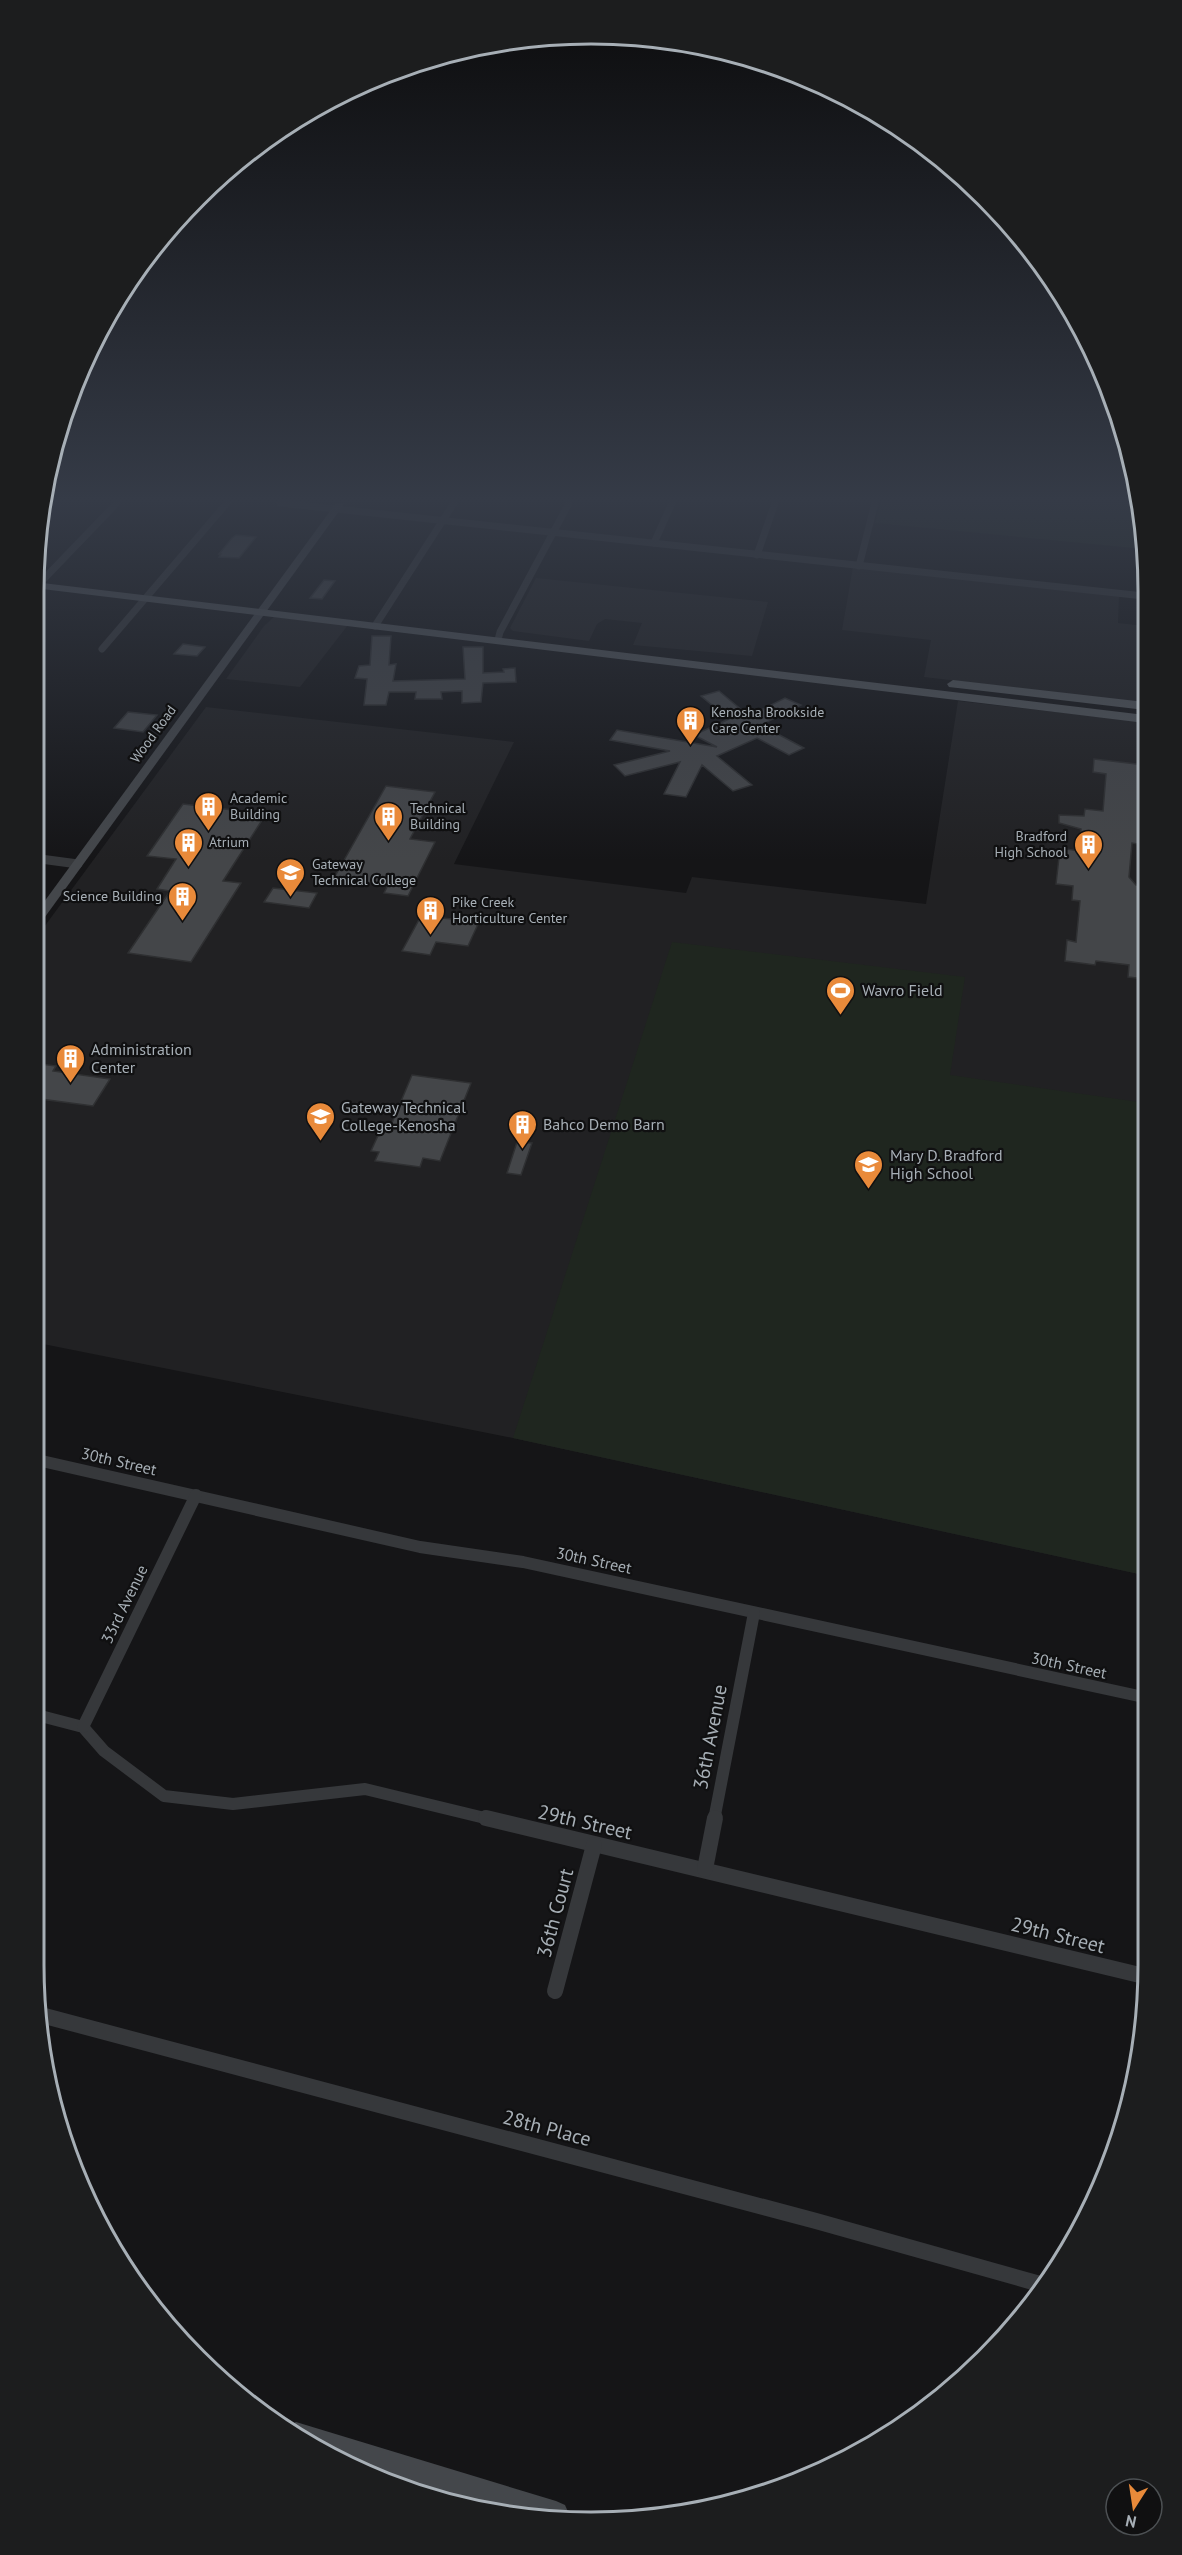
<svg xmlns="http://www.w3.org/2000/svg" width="1182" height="2555" viewBox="0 0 1182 2555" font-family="'PT Sans',sans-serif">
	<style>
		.built { fill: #212123 }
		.green { fill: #1f261f }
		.building { fill: #444649; stroke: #2f3032; stroke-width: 1.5 }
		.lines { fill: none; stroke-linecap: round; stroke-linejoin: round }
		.street-far3 { stroke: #36383b; stroke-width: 7 }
		.street-far2 { stroke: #36383b; stroke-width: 9 }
		.street-far1 { stroke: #36383b; stroke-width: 12 }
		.street { stroke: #36383b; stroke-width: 16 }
		.secondary { fill: #44474b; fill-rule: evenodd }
		.primary { fill: #52565a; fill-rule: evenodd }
		.labels { text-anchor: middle; stroke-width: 4.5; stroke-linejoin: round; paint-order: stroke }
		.far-poi-label { font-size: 14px; fill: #a7afb6; stroke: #101011; text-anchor: start }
		.far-street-label { font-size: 14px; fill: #a7afb6; stroke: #101011 }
		.poi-label { font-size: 16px; fill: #a7afb6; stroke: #101011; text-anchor: start }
		.street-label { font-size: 16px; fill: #a7afb6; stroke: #101011 }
		.near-street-label { font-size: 20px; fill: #a7afb6; stroke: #101011 }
		.rim { fill: none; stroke: #a7afb6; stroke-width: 3 }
	</style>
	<rect width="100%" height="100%" fill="#151517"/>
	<g class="built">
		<polygon points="853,567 1119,596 1118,623 1145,626 1145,703 924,677 931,640 842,630"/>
		<polygon points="536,578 768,602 752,656 633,645 642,623 605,619 597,624 589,641 513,631 510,628"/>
		<polygon points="274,617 348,625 300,687 226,679 264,626"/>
		<polygon points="958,701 1145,722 1148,1576 513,1438 33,1342 33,942 206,707 514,742 454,864 686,893 692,877 926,904"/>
	</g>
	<g class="green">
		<polygon points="880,503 1140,503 1144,518 1144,549 875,523"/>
		<polygon points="672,942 965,977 950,1075 1146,1103 1148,1576 513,1438"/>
	</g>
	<g class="building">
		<polygon points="236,535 256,537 239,558 219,557 221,554 219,554 232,538"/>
		<polygon points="324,580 335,581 322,599 310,598"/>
		<polygon points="372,636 391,636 389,665 396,664 393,681 465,679 463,647 483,647 483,673 504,672 503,669 515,668 516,682 483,683 481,702 462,703 462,691 441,692 442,699 415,699 416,692 389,692 386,705 364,705 367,679 355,678 359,666 370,665"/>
		<polygon points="183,644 205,647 197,656 174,654"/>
		<polygon points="719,691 749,716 785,698 801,705 761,725 804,748 789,755 757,738 717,756 752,785 733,791 702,765 686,797 664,794 680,762 625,776 614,765 670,751 610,740 617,730 717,747 694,735 729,719 701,696"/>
		<polygon points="128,712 157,715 143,732 114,728"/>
		<polygon points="1094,759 1145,765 1145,845 1132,843 1129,877 1136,885 1145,886 1146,979 1128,977 1129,965 1096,961 1095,965 1065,961 1067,940 1076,942 1080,901 1072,900 1073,886 1056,884 1060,848 1079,851 1081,829 1059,823 1059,815 1084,816 1085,809 1103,811 1106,774 1093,772"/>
		<polygon points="386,786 435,792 410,839 435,842 408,896 384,893 388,885 334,878"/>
		<polygon points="183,804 266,814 223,881 241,883 191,962 128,953 170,891 157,889 176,859 147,856"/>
		<polygon points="273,888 317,893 309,908 264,902"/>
		<polygon points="421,916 452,919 479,922 468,946 436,942 430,955 402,951"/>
		<polygon points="33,1063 56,1066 53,1071 110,1079 93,1106 33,1098"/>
		<polygon points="412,1075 471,1083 440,1161 423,1158 420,1167 375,1161 379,1152 371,1151 381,1129 389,1130"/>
		<polygon points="517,1142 532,1143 521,1175 507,1173"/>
	</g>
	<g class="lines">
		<g class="street-far3">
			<polyline points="280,503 1144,596"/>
			<polyline points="654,543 672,503"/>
			<polyline points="757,555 775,503"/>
			<polyline points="859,566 875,503"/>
			<polyline points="38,585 117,503"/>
			<polyline points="375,626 454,503"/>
			<polyline points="498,640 500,632 569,503"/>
			<polyline points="102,649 227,503"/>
		</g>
		<polyline class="street-far2" points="33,858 78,864"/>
		<g class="street-far1">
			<polyline points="33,1459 420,1547 523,1562 1148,1698"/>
			<polyline points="33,1714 83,1727 104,1751 164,1796 233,1804 365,1789 493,1820"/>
			<polyline points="83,1727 196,1495"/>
			<polyline points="714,1820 754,1613"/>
		</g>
		<g class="street">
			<polyline points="486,1818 1148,1977"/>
			<polyline points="705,1869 715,1818"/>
			<polyline points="555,1991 594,1845"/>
			<polyline points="41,2015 816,2221 1040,2284"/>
		</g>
		<g class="secondary">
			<polygon points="336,503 345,503 37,928 33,929 33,917"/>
			<polygon points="296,2422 556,2501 565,2505 569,2514 509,2512 371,2469 312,2447 287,2427"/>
		</g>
		<g class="primary">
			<polygon points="34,582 1145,715 1145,723 34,588"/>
			<polygon points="953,680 1145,702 1145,710 949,687 947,684"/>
		</g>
	</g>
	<linearGradient id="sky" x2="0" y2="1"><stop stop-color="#0c0c0d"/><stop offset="0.58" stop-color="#353b47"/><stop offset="1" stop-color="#353b47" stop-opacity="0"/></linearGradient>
	<rect width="1182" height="861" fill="url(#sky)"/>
	<defs>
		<symbol id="building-pin" viewBox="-11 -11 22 30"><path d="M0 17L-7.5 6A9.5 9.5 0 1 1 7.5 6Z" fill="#e98a3a" stroke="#101011"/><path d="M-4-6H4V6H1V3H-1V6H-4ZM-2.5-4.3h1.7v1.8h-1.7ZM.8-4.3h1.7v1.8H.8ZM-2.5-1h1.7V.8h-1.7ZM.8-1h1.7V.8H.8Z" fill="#fff"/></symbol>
		<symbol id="school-pin" viewBox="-11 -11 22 30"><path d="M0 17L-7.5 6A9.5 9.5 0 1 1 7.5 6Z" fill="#e98a3a" stroke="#101011"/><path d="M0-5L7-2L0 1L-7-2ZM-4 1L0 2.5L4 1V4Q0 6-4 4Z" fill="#fff"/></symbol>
		<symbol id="stadium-pin" viewBox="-11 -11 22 30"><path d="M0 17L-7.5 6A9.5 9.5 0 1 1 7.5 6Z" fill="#e98a3a" stroke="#101011"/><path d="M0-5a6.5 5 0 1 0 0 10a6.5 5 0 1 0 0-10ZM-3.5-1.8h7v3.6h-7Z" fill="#fff"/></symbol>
		<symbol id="university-pin" viewBox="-11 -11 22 30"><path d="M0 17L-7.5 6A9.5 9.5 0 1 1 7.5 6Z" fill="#e98a3a" stroke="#101011"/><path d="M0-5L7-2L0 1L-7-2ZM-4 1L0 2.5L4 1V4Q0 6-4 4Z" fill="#fff"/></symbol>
	</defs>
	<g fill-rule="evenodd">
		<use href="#building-pin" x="674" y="704" width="33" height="45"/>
		<use href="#building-pin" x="192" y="790" width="33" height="45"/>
		<use href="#building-pin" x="372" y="800" width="33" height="45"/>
		<use href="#building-pin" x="172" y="826" width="33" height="45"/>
		<use href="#building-pin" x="1072" y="828" width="33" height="45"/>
		<use href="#school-pin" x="274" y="856" width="33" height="45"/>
		<use href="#building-pin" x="166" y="880" width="33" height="45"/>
		<use href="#building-pin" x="414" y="894" width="33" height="45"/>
		<use href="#stadium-pin" x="824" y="974" width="33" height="45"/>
		<use href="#building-pin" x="54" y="1042" width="33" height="45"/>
		<use href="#university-pin" x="304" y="1100" width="33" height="45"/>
		<use href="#building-pin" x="506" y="1108" width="33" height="45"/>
		<use href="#school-pin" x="852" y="1148" width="33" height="45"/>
	</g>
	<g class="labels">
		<g class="far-poi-label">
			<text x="711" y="717">Kenosha Brookside<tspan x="711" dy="16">Care Center</tspan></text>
			<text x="230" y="803">Academic<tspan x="230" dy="16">Building</tspan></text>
			<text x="410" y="813">Technical<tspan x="410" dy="16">Building</tspan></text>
			<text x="1067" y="841" text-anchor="end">Bradford<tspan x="1067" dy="16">High School</tspan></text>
			<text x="209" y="847">Atrium</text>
			<text x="312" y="869">Gateway<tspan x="312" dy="16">Technical College</tspan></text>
			<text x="162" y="901" text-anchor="end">Science Building</text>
			<text x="452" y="907">Pike Creek<tspan x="452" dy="16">Horticulture Center</tspan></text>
		</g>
		<g class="far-street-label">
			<text transform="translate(153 734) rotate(-54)" y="5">Wood Road</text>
		</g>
		<g class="poi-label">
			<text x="862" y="996">Wavro Field</text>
			<text x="91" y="1055">Administration<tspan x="91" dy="18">Center</tspan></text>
			<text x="341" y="1113">Gateway Technical<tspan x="341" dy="18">College-Kenosha</tspan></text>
			<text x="543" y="1130">Bahco Demo Barn</text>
			<text x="890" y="1161">Mary D. Bradford<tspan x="890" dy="18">High School</tspan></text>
		</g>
		<g class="street-label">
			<text transform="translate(119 1461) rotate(13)" y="6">30th Street</text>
			<text transform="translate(594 1560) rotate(12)" y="6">30th Street</text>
			<text transform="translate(124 1604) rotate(-64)" y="6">33rd Avenue</text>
			<text transform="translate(1069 1665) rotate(12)" y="6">30th Street</text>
		</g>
		<g class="near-street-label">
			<text transform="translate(710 1737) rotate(-79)" y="7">36th Avenue</text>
			<text transform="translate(585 1822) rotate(13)" y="7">29th Street</text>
			<text transform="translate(555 1913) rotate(-75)" y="7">36th Court</text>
			<text transform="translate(1058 1935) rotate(14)" y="7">29th Street</text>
			<text transform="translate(547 2128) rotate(15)" y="7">28th Place</text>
		</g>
	</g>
	<path d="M0 0H1182V2555H0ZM591 44H591A547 547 0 0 1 1138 591V1965A547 547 0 0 1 591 2512H591A547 547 0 0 1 44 1965V591A547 547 0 0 1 591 44Z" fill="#1c1d1e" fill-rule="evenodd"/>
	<path class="rim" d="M591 44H591A547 547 0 0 1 1138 591V1965A547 547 0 0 1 591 2512H591A547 547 0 0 1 44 1965V591A547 547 0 0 1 591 44Z"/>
	<g transform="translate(1134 2507) rotate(192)"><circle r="28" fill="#101011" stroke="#4c5053" stroke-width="1.5"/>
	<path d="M0-4.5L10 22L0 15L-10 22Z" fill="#e98a3a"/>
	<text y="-9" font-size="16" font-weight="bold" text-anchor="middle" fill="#a7afb6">N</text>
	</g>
</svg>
